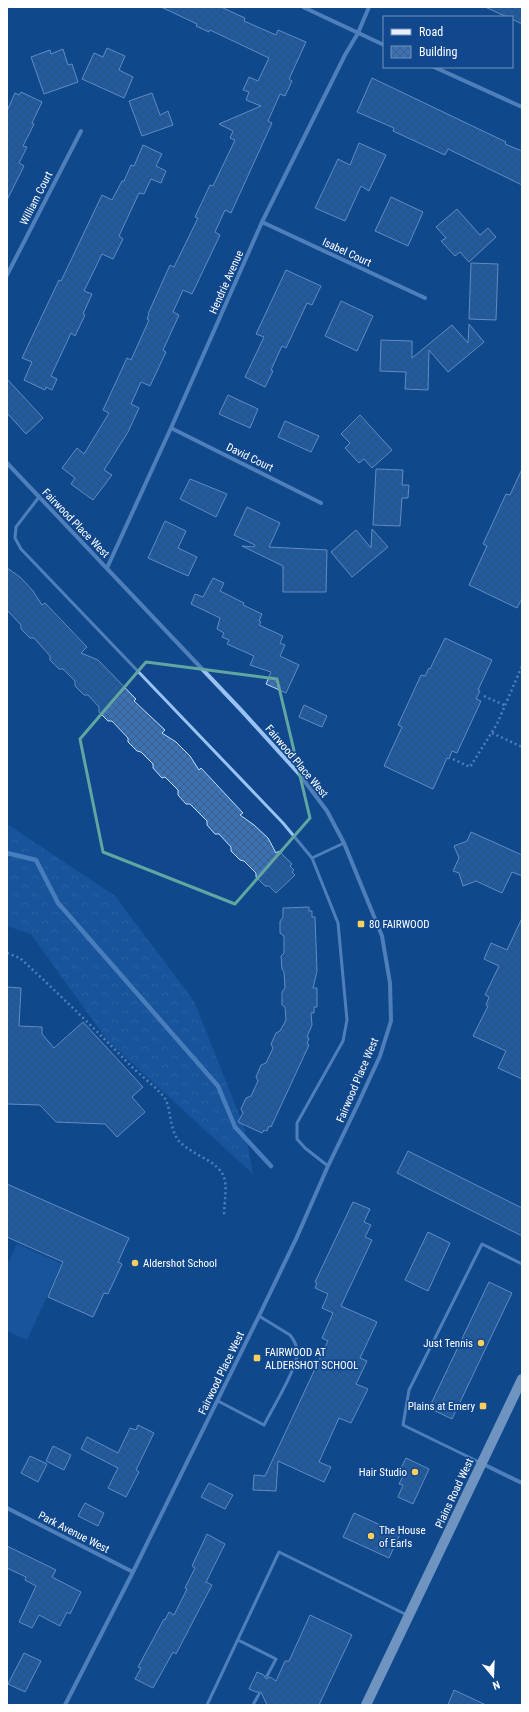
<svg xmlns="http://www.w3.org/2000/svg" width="529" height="1712" viewBox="0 0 529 1712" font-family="'Roboto Condensed',sans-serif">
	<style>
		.forest { fill: url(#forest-crowns) }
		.pitch { fill: #2362ad }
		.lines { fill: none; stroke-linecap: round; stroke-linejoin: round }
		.stream { stroke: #8bbdf5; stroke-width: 4.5 }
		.building { fill: url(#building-cross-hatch); stroke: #c1dcfd }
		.path { stroke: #9ac2f2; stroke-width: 2.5; stroke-dasharray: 2 3; stroke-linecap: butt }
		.lane { stroke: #9ac2f2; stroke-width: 3 }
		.street { stroke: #9ac2f2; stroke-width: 4 }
		.primary { stroke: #e5efff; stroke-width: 10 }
		.marked { fill: none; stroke: #63a6a1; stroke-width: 3; stroke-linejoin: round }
		.poi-dot { fill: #ffcf5b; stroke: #11488d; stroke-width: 1.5 }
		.labels { text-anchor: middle; stroke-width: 3.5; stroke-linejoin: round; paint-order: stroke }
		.street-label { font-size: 11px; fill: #fff; stroke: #11488d }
		.poi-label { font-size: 11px; fill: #fff; stroke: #11488d; text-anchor: start }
	</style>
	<defs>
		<pattern id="forest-crowns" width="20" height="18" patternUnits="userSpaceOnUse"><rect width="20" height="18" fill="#2362ad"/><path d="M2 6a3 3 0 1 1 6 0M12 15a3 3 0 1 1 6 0" fill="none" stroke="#447ab9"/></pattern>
		<pattern id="building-cross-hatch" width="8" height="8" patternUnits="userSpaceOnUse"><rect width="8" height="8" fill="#3a72b7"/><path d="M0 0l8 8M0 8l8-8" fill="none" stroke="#445d7c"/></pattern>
	</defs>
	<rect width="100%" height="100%" fill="#11488d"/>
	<polygon class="forest" points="7,824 115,896 194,1001 244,1127 253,1174 107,1040 31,934 7,926"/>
	<polygon class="pitch" points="17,1244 62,1264 27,1340 7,1331 7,1265"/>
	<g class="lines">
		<polyline class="stream" points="7,853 36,860 58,903 218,1086 235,1127 271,1166"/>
	</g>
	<g class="building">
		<polygon points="161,7 221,7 245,18 244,21 276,35 278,30 306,42 289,79 292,81 285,96 280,94 268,121 272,123 241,191 231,213 225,210 215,232 220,235 192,294 183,290 173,312 179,315 163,350 166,352 150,386 141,382 131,404 139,408 128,432 104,470 112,475 93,500 71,484 75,478 62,468 77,448 84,454 109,413 103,410 127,358 131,360 149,320 147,319 149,314 148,314 170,265 174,267 198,218 195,217 210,185 213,186 235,140 230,138 233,131 219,124 261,106 246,100 249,92 243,90 249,77 258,81 269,58 210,30 209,32 196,26 197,24"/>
		<polygon points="485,7 522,7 522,24 512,19 512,17 507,17"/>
		<polygon points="107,48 125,56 119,70 133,77 124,98 82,79 94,53 103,57"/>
		<polygon points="63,49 68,65 72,64 78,82 44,94 31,57 50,50 51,54"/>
		<polygon points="372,78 506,142 505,144 522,151 522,185 448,149 445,155 393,131 394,128 357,112"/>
		<polygon points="21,92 42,102 32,123 34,124 23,146 27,147 19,163 24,166 7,200 7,111 15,93 19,95"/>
		<polygon points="152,93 160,115 168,111 173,125 142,136 129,101"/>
		<polygon points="359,143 386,155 369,191 361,186 345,221 315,208 338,159 350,165"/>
		<polygon points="143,145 162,154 156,166 166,171 161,183 151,179 144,194 139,193 119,236 123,239 113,259 102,254 84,291 92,294 83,314 85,315 75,336 71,333 51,376 57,379 52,390 46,387 45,390 24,380 32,362 22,358 59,280 61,281 102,195 112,200 122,181 124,181 131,165 134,166"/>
		<polygon points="391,197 423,212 408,246 375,231"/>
		<polygon points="457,209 480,235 488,228 496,237 469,262 460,252 455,256 441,241 446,238 436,227"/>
		<polygon points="471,263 498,264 496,320 469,319"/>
		<polygon points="286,270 321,286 312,305 307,303 286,348 282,346 271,370 273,371 265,387 245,377 264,337 256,334"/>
		<polygon points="341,301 373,316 357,351 325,336"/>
		<polygon points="469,324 484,342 448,372 429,350 428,390 405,389 406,372 380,371 381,340 412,341 412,358 452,325 468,343"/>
		<polygon points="7,379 43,418 26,434 7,413"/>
		<polygon points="228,395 258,409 250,428 219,414"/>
		<polygon points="360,415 392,450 372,468 364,459 359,463 345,448 350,443 341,434"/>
		<polygon points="285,421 319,436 311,452 278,437"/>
		<polygon points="376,469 403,470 402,485 409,485 408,498 402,498 400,526 373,525"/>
		<polygon points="522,469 522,598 517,608 469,585 487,546 483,544 506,494 510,495"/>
		<polygon points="190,479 227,494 216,517 180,499"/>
		<polygon points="247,507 280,523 269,547 327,550 326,592 283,592 283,566 242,546 254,547 255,545 234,535"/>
		<polygon points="165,521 186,531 178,548 197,557 188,576 148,558"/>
		<polygon points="372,529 388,547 352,577 331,552 356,530 371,548"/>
		<polygon points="7,568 20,577 33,591 42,605 45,603 87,647 81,653 98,660 136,699 134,701 165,730 162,733 176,742 190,756 199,770 201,768 243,813 240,815 254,825 268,838 276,853 279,851 292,864 290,866 294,870 292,872 295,875 276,893 269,886 265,886 256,877 256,873 244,861 240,860 231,851 231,847 219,834 215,834 207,825 207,821 190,804 186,804 178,795 178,790 165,777 162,778 153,768 153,764 141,752 137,751 128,742 128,738 112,721 108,721 99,712 99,707 88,695 84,695 75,686 75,681 63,669 59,669 50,660 50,656 34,638 30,638 21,629 21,625 7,610"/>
		<polygon points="213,578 224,583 220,591 244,603 243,605 262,614 259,621 261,622 259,625 283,636 280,643 285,645 280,656 299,665 286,693 266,684 271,672 250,665 254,656 227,644 229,640 222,637 224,633 217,629 220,618 191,604 195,594 203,597"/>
		<polygon points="445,638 492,660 478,690 480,691 476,699 481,701 457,753 452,751 449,759 447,758 433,789 384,766 402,727 398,725 421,675 425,676 429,668 430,669"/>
		<polygon points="304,705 327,716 322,727 299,717"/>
		<polygon points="471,832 522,855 522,876 512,872 502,893 476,881 463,886 459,873 453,871 459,858 454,846 467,841"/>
		<polygon points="309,907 309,911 312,911 312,917 315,917 317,971 313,988 317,988 317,1007 314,1007 314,1013 311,1013 312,1025 307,1037 309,1038 307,1044 309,1045 271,1127 269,1126 267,1131 264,1130 262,1133 238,1122 243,1113 241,1109 246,1098 251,1096 258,1081 256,1077 261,1065 266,1063 273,1048 271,1044 276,1033 280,1031 286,1020 285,1007 282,1005 282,992 285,988 284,972 282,969 281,956 284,953 284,936 280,933 280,921 283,917 283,908"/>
		<polygon points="522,918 522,1079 498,1068 506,1051 473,1036 488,1006 486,1005 489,997 485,995 499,966 484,959 491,943 507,950"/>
		<polygon points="7,987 21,988 19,1026 42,1027 42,1034 54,1048 83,1022 143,1087 132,1097 145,1112 117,1137 105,1124 56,1122 40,1105 7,1104"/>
		<polygon points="408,1151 522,1208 522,1236 397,1173"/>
		<polygon points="7,1184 129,1238 118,1262 122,1264 108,1294 104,1293 93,1317 48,1297 63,1262 7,1237"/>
		<polygon points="353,1202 370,1209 364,1222 371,1225 365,1237 372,1240 341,1306 377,1322 360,1358 367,1361 356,1384 368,1389 351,1423 339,1418 319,1462 331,1467 324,1482 278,1461 276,1491 253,1490 254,1475 265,1476 328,1341 322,1338 333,1313 322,1308 328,1294 315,1288 317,1283 315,1282"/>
		<polygon points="428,1232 450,1243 428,1291 405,1280"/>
		<polygon points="489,1282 512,1293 452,1419 429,1408"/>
		<polygon points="138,1425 154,1433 136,1470 139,1472 126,1497 108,1488 118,1468 81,1449 87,1437 118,1453 130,1428 136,1430"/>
		<polygon points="53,1446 71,1455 64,1470 46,1461"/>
		<polygon points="30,1456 47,1464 38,1482 21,1473"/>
		<polygon points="406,1458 429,1469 413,1504 398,1497 403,1485 399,1484 405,1472 400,1470"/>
		<polygon points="209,1483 233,1495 225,1509 201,1497"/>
		<polygon points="85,1503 104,1513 98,1526 78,1516"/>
		<polygon points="354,1513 400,1534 389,1558 343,1537"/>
		<polygon points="207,1534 225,1544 206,1582 212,1585 176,1654 173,1652 153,1688 135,1679 141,1668 138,1667 164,1619 165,1620 169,1612 174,1615 187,1589 185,1588 195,1568 192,1566"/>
		<polygon points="7,1546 56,1570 52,1577 81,1592 70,1614 67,1612 60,1626 39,1615 32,1628 19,1622 36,1586 25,1580 26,1577 7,1568"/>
		<polygon points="310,1615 352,1635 319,1705 267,1705 261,1692 256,1692 249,1689 257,1672 264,1675 266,1679 270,1677 276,1681 285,1661 289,1661"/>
		<polygon points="24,1653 41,1661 25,1692 8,1684"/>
		<polygon points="454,1690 486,1705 448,1705"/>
	</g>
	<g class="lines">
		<g class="path">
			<polyline points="484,696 504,705"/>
			<polyline points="492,733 522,747"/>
			<polyline points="453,759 470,767 497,724 522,666"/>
			<path d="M7 953 20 958C58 993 95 1029 131 1066 140 1075 157 1088 164 1097 171 1106 169 1127 178 1140 184 1147 192 1151 200 1156 233 1173 225 1183 224 1216"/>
		</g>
		<g class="lane">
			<polyline points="39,497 16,527 15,538 21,549 283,823 312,858 338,923 347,1020 343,1041 297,1123 297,1139 305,1148 328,1166"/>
			<polyline points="312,858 344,843"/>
			<path d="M218 1401 264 1425C272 1409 296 1370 297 1355 298 1348 294 1340 290 1335L259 1316"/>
			<polyline points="479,1462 403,1425 409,1390 482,1244 522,1264"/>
			<polyline points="238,1640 276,1659 267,1676"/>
			<polyline points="207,1705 279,1552 407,1615"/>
			<polyline points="253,1705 259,1694"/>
		</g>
		<g class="street">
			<polyline points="303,7 384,45"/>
			<polyline points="434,67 522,107"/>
			<polyline points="262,222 425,298"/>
			<polyline points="7,275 81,131"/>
			<polyline points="171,428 321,503"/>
			<polyline points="7,463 241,710 300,775 327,811 344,843 382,936 390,983 391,1021 380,1056 357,1106 328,1166 296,1239 259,1316 133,1572 65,1705"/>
			<polyline points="107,568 171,428 262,222 345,55 358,33 369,7"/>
			<polyline points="483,1464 522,1483"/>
			<polyline points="7,1508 133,1572"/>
		</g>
		<polyline class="primary" points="366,1705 522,1379"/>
	</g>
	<path d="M0 0H529V1712H0ZM146 662 277 679 310 818 235 904 103 852 80 739Z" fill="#11488d" fill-opacity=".55" fill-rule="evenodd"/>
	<path class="marked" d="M146 662 277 679 310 818 235 904 103 852 80 739Z"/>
	<g class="poi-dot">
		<rect x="357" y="920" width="8" height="8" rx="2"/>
		<circle cx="135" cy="1263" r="4"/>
		<circle cx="481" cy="1343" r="4"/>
		<rect x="253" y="1354" width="8" height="8" rx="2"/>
		<rect x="479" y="1402" width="8" height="8" rx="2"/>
		<circle cx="415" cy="1472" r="4"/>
		<circle cx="371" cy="1536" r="4"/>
	</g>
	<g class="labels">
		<g class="street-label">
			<text transform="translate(36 198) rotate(-63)" y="4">William Court</text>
			<text transform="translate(347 252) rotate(25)" y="4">Isabel Court</text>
			<text transform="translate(226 282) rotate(-66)" y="4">Hendrie Avenue</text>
			<text transform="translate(250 457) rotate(26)" y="4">David Court</text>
			<text transform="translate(76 523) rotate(46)" y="4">Fairwood Place West</text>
			<text transform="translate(297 761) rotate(50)" y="4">Fairwood Place West</text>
			<text transform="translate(357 1080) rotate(-67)" y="4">Fairwood Place West</text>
			<text transform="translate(221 1373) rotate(-64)" y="4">Fairwood Place West</text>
			<text transform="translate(454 1493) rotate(-65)" y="4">Plains Road West</text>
			<text transform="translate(74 1532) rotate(27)" y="4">Park Avenue West</text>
		</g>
		<g class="poi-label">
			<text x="369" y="928">80 FAIRWOOD</text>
			<text x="143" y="1267">Aldershot School</text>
			<text x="473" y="1347" text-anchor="end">Just Tennis</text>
			<text x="265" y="1356">FAIRWOOD AT<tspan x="265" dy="13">ALDERSHOT SCHOOL</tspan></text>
			<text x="475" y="1410" text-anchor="end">Plains at Emery</text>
			<text x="407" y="1476" text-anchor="end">Hair Studio</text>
			<text x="379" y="1534">The House<tspan x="379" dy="13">of Earls</tspan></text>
		</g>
	</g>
	<rect width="529" height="1712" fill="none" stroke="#ffffff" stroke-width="16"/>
	<rect x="383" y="16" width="130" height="52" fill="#11488d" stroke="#7091bb"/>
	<rect x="391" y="29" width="20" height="6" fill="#e5efff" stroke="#7091bb"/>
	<text x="419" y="36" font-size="12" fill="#ffffff">Road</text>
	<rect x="391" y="46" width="20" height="12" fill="url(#building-cross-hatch)" stroke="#7091bb"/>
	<text x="419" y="56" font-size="12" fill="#ffffff">Building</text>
	<g transform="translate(493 1676) rotate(161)" stroke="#11488d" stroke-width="3" paint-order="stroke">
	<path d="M0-3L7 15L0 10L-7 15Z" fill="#ffffff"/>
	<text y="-6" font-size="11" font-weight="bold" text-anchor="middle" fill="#ffffff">N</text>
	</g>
</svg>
